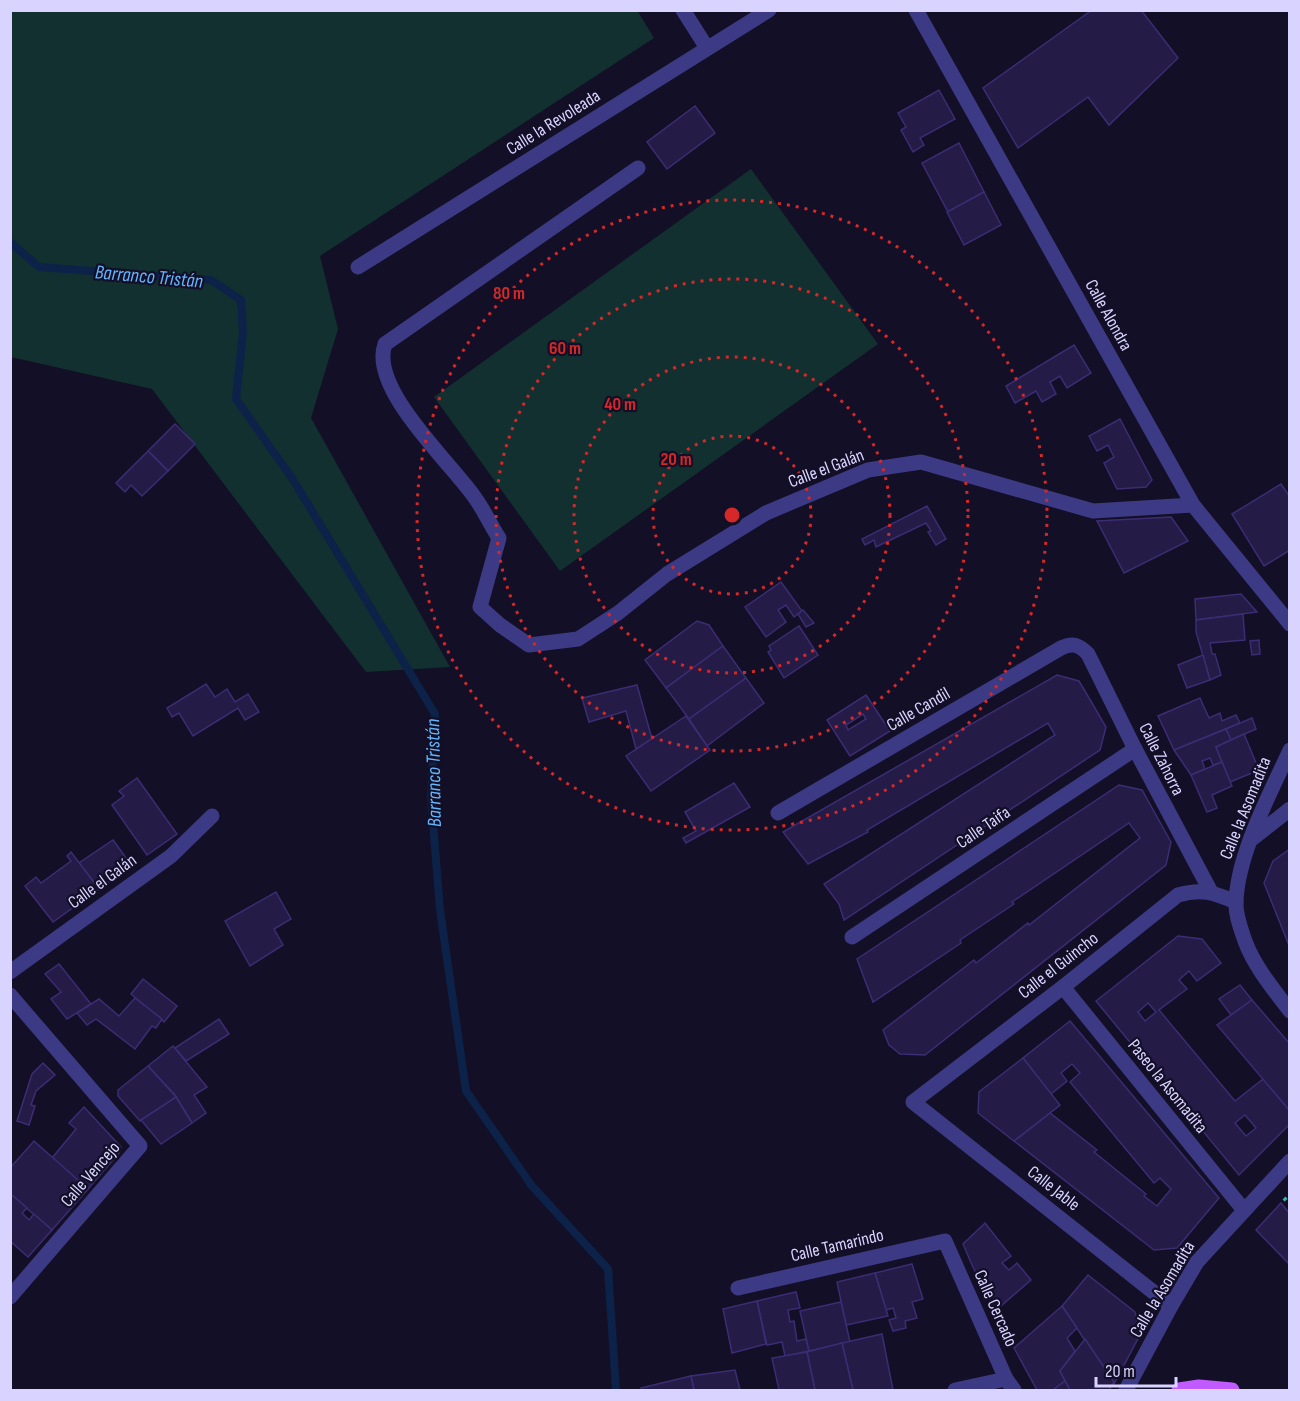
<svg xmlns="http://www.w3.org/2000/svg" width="1300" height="1401" viewBox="0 0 1300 1401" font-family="'Sofia Sans Condensed',sans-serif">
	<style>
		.green { fill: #12302f }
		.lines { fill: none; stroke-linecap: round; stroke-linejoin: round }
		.stream { stroke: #0c2248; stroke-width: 8 }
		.building { fill: #241b47; stroke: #3b2d73; stroke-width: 1.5; fill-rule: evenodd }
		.path { stroke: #2fb8b0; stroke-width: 4; stroke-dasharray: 3 4.5; stroke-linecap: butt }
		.minor { stroke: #3d3a85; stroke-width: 15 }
		.major { stroke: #c25bff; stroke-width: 15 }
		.ring { fill: none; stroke: #d62828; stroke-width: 3; stroke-dasharray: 3 6 }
		.labels { text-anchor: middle; stroke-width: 4.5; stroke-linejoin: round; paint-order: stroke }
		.street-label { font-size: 18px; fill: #d9d4ff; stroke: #130f26 }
		.water-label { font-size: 20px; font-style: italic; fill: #62b6ff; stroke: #130f26 }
		.centre { fill: #d62828; stroke: #130f26; stroke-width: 3 }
		.ring-label { font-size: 18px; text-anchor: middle; font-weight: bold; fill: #d62828; stroke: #130f26; stroke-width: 4.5; stroke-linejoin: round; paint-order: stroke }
	</style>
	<rect width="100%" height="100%" fill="#130f26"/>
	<g class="green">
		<polygon points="637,10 654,38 320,256 338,329 311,418 450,667 366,672 152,389 11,357 11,11"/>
		<polygon points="751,169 878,344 560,571 434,397"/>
	</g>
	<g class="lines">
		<polyline class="stream" points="10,242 39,267 211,280 241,300 243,332 236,399 292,478 435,714 431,798 440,910 466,1091 532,1186 608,1269 616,1390"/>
	</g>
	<g class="building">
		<polygon points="1092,10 1141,10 1178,58 1109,125 1088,97 1018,148 983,88"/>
		<polygon points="939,90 955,119 920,138 924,145 913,152 901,130 906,127 898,113"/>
		<polygon points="695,106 715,133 667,169 647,142"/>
		<polygon points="959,143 984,192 948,212 922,163"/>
		<polygon points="984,192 1001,225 964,245 947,212"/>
		<polygon points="1074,345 1091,373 1067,388 1060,376 1050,382 1056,394 1042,402 1036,391 1015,403 1006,386"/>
		<polygon points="1120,419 1152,480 1146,487 1117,489 1104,463 1114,457 1108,445 1097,451 1089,436"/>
		<polygon points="175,424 195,444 168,471 148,451"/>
		<polygon points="148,451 168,471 142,496 131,485 125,492 116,483"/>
		<polygon points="1281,484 1290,497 1290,550 1264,566 1232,514"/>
		<polygon points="927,506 946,539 936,545 928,532 931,531 926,523 876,547 874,540 865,545 862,539"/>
		<polygon points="1171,517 1188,541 1124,573 1097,521"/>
		<polygon points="781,582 802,611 794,617 786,605 778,610 786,622 766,637 745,607"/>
		<polygon points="1241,594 1257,612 1196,620 1195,599"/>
		<polygon points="803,610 814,623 806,627 798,614"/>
		<polygon points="1243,614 1245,640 1210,643 1212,654 1215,654 1221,675 1210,680 1196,632 1196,620"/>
		<polygon points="697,621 709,625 723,646 666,688 645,660"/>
		<polygon points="799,626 818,655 784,678 768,652 771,650 769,646"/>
		<polygon points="1259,640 1260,654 1252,655 1250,641"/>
		<polygon points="723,646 746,678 689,719 666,688"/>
		<polygon points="1203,655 1210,680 1187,688 1178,665"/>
		<polygon points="1057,675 1079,681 1092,703 1106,727 1100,750 844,920 839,904 824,884 1055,735 1048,723 867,830 868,832 808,864 783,832"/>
		<polygon points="746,678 764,703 707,746 689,719"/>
		<polygon points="206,684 215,697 227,689 235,702 248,694 259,712 245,720 238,708 193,736 179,713 172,717 167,708"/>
		<polygon points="637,685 652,739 636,749 626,711 589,722 582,698"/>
		<path d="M866 695 890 731 850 756 827 720ZM863 714 866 719 848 730 846 725Z"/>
		<polygon points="1200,698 1209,718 1220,713 1222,721 1236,715 1240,723 1174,750 1158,716"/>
		<polygon points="686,716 710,750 651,791 626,756"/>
		<polygon points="1252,718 1256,729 1231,740 1226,729"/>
		<polygon points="1226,729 1231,740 1216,747 1222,762 1213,765 1210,758 1202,761 1205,769 1191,775 1174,750"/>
		<polygon points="1244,734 1259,770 1230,782 1216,747"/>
		<polygon points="1222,762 1232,786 1212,795 1217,808 1207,812 1191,775"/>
		<polygon points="137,778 177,834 147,855 112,805 124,796 119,791"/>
		<polygon points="734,783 750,807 686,843 683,838 696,831 685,812"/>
		<polygon points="1119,785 1142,790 1171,842 1166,865 925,1055 900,1054 889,1045 883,1030 974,960 976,963 1028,923 1029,925 1140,838 1129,823 1012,902 1014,904 960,940 961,943 873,1002 857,959"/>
		<polygon points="113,840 132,866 99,889 79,863"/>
		<polygon points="1290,849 1290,948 1264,883 1273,861"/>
		<polygon points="71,852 99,889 53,922 25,886 36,877 41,883 71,861 67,856"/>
		<polygon points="276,892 291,919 274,929 283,945 250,966 225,921"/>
		<path d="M1178 936 1202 939 1221 963 1197 981 1189 971 1179 980 1187 989 1159 1010 1235 1101 1263 1079 1290 1111V1124L1239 1175 1096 1001ZM1148 1003 1156 1012 1145 1021 1138 1012ZM1245 1115 1256 1128 1246 1136 1235 1123Z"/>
		<polygon points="59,964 91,1004 67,1019 51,999 61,992 45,974"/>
		<polygon points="143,979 177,1006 164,1022 131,994"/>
		<polygon points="1240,985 1252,1000 1231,1015 1219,999"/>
		<polygon points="135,998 162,1019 156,1028 152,1026 135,1049 96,1019 87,1025 77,1013 99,999 119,1016"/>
		<polygon points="1252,1000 1290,1044 1290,1111 1217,1025"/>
		<polygon points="219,1019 229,1034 186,1061 175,1048"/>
		<polygon points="1070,1021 1219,1198 1177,1248 1154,1250 1014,1141 1050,1113 1097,1150 1094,1152 1146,1194 1144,1196 1157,1206 1171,1189 1160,1178 1154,1183 1070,1082 1080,1073 1072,1064 1061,1073 1067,1081 1051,1094 1023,1058"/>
		<polygon points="173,1046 207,1087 194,1095 206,1113 192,1123 175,1095 148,1066"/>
		<polygon points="1023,1058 1060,1105 1014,1141 978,1113 979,1092"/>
		<polygon points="43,1063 55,1075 36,1091 31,1105 35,1106 29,1125 17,1121 32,1074"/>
		<polygon points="148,1066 176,1097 140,1121 118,1096 118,1090"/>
		<polygon points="176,1097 192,1123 161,1144 141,1120"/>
		<polygon points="84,1107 121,1147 119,1153 88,1189 52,1158 76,1129 69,1123"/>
		<polygon points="34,1141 88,1189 52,1230 10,1194 10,1168"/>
		<polygon points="12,1195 27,1208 22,1213 29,1220 34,1214 52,1230 28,1257 10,1241 10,1197"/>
		<polygon points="1281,1203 1290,1214 1290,1265 1256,1230"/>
		<polygon points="985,1223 1011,1256 1002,1263 1009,1270 1017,1263 1031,1280 995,1311 972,1265 963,1244"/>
		<polygon points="912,1264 923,1299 912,1302 917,1318 905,1321 906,1328 893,1331 889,1320 896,1318 893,1308 886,1310 875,1273"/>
		<polygon points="875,1273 888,1316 846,1325 837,1282"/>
		<polygon points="1088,1275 1135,1312 1140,1335 1114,1384 1062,1306"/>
		<polygon points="796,1292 800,1308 788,1310 790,1322 794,1321 797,1341 806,1339 809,1351 785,1356 782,1342 767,1345 757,1301"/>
		<polygon points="757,1301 766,1344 732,1353 723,1309"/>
		<polygon points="841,1302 850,1342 809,1351 800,1311"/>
		<polygon points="1062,1306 1077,1328 1067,1338 1075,1351 1060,1371 1065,1381 1053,1390 1037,1390 1014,1348"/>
		<polygon points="882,1334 893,1390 853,1390 842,1343"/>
		<polygon points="1085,1339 1114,1382 1109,1390 1070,1390 1060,1371"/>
		<polygon points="842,1343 853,1390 815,1390 807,1352"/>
		<polygon points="807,1352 815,1390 779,1390 772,1358"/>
		<polygon points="735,1370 740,1390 694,1390 691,1376"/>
		<polygon points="691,1376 694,1390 642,1390 641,1388"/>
		<polygon points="1065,1381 1070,1390 1053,1390"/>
	</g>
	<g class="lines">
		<polyline class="path" points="1284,1198 1290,1204"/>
		<g class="minor">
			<polyline points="683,10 707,48"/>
			<polyline points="916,10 1193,505 1290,624"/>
			<path d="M638 168 385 344C369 388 449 461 473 495 483 508 490 524 499 538L480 607 500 625 529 645 578 639 618 613 667 574 766 513 868 470 921 462 1093 511 1193 505"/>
			<polyline points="358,267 769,10"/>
			<path d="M1290 750C1270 794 1238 853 1236 901 1235 914 1241 929 1245 941 1254 966 1274 990 1290 1011"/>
			<path d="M778 813 1061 648C1073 642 1079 645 1088 654L1135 749 1211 892"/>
			<polyline points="1253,838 1290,809"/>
			<polyline points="852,937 1135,749"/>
			<polyline points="10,972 171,856 212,816"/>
			<polyline points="1063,987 1243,1209"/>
			<polyline points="10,995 140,1146 10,1297"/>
			<polyline points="738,1288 945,1241 1006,1379 1014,1390"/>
			<path d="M1171 1306 913 1102 1063 987 1178 895C1202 888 1214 893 1236 902"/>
			<polyline points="955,1390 1006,1379"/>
			<polyline points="1126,1390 1171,1306 1197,1262 1290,1161"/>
		</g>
		<polyline class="major" points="1179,1390 1199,1387 1232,1390"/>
	</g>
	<g class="ring">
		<circle cx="732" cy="515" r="79"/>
		<circle cx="732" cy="515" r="158"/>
		<circle cx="732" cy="515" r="236"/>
		<circle cx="732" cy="515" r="315"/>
	</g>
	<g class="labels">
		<g class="street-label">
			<text transform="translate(553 122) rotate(-32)" y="6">Calle la Revoleada</text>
			<text transform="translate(1109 315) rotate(61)" y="6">Calle Alondra</text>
			<text transform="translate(826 468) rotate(-21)" y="6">Calle el Galán</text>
			<text transform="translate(918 709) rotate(-30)" y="6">Calle Candil</text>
			<text transform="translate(1162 759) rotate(63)" y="6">Calle Zahorra</text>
			<text transform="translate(1245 808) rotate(-68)" y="6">Calle la Asomadita</text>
			<text transform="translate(983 827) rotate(-34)" y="6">Calle Taifa</text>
			<text transform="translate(102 881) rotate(-36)" y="6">Calle el Galán</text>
			<text transform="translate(1058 965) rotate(-38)" y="6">Calle el Guincho</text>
			<text transform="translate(1168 1086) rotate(51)" y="6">Paseo la Asomadita</text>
			<text transform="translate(90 1174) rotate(-49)" y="6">Calle Vencejo</text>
			<text transform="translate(1054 1188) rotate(38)" y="6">Calle Jable</text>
			<text transform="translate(837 1245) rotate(-13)" y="6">Calle Tamarindo</text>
			<text transform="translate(1162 1289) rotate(-59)" y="6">Calle la Asomadita</text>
			<text transform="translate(996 1308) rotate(66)" y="6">Calle Cercado</text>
		</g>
		<g class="water-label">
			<text transform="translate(149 276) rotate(5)" y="7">Barranco Tristán</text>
			<text transform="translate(433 773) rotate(-91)" y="7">Barranco Tristán</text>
		</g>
	</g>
	<circle cx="732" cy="515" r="9" class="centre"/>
	<g class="ring-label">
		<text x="509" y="299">80 m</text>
		<text x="565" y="354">60 m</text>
		<text x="620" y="410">40 m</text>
		<text x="676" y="465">20 m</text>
	</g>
	<rect width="1300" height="1401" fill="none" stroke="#d9d4ff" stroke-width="24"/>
	<path d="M1096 1377v9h80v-9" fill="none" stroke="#d9d4ff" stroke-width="3"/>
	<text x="1105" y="1377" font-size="18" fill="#d9d4ff" stroke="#130f26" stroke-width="4.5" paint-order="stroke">20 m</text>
</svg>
